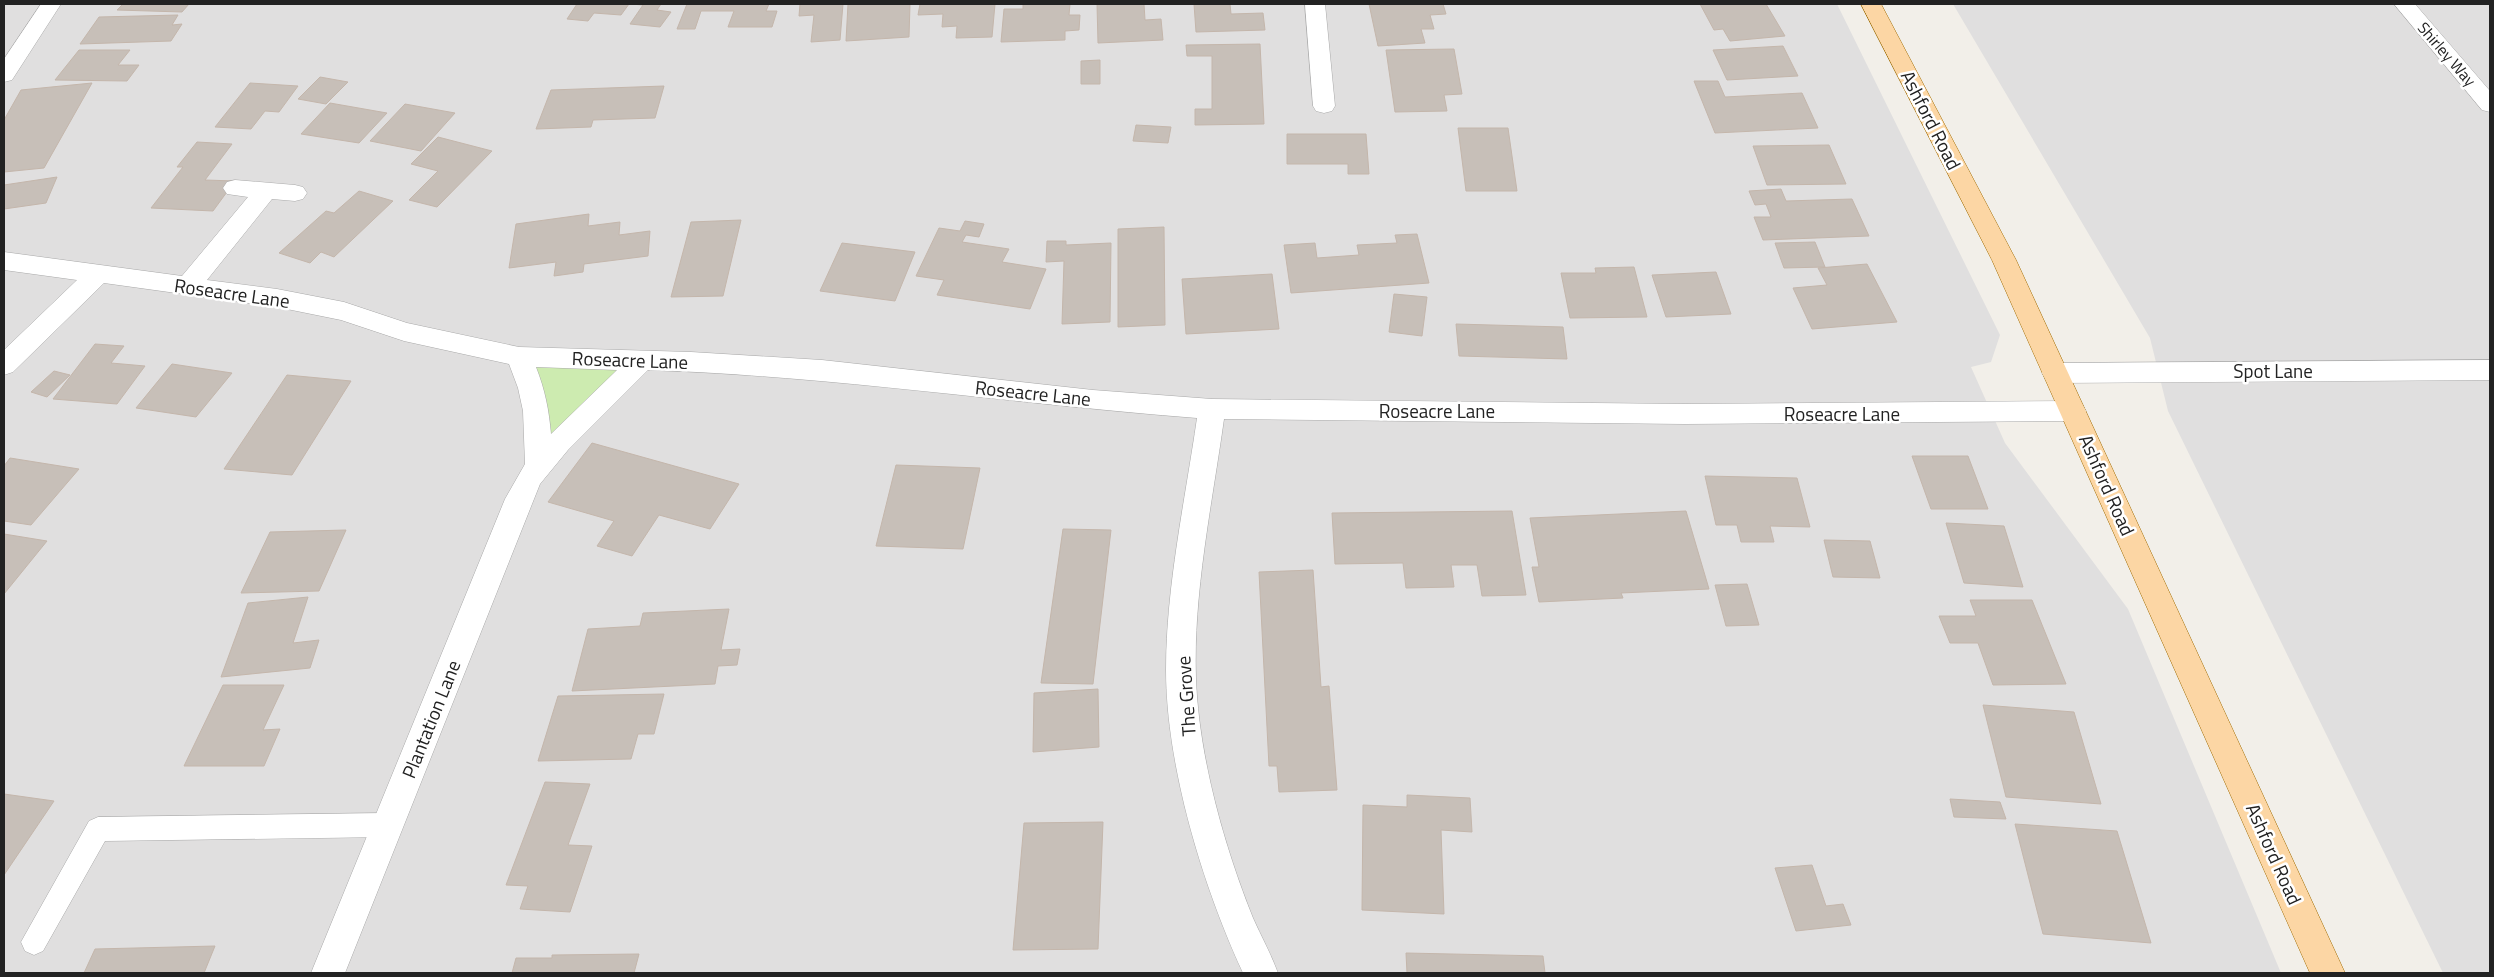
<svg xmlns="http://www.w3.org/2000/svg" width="2494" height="977" viewBox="0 0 2494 977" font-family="'Titillium Web',sans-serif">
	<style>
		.residential { fill: #e0dfdf }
		.grass { fill: #cdebb0 }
		.building { fill: #c7bfb8; stroke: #c4b6ab }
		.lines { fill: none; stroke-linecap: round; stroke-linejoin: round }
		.service-casing { stroke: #a9a9a9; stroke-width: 1 }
		.minor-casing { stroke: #a9a9a9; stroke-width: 1 }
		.tertiary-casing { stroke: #a9a9a9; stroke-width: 1 }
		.primary-casing { stroke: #a06b00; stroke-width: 1 }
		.service { fill: #fff; fill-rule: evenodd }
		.minor { fill: #fff; fill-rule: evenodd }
		.tertiary { fill: #fff; fill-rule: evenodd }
		.primary { fill: #fcd6a4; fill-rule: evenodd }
		.labels { text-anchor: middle; stroke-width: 5; stroke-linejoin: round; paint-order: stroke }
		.far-street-label { font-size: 16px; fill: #222; stroke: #fff }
		.street-label { font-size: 19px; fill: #222; stroke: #fff }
	</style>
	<rect width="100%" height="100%" fill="#f2efe9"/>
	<g class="residential">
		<polygon points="4,4 1837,4 2000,335 1991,362 1971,367 2005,443 2128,609 2281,973 4,973"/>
		<polygon points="1953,4 2490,4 2490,973 2443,973 2168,411 2150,338"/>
	</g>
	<polygon class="grass" points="519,357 643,360 539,467"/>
	<g class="building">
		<polygon points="123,4 189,4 182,12 117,10"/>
		<polygon points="577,4 629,4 621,15 594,13 588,21 567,19"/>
		<polygon points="631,4 661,4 657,10 671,12 660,27 630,24 643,5"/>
		<polygon points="687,4 769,4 766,11 777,11 772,27 728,27 734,11 701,11 695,29 677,29"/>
		<polygon points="800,4 843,4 840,40 811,42 814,15 799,16"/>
		<polygon points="848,4 910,4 909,37 846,41"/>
		<polygon points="920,4 995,4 992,37 956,38 957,26 942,27 943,14 918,15"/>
		<polygon points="1023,4 1070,4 1069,15 1080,15 1079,30 1065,31 1065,40 1001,42 1004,9 1023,9"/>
		<polygon points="1097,4 1144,4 1145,20 1161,19 1163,40 1098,43"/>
		<polygon points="1194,4 1230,4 1231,14 1263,13 1265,30 1196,32"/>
		<polygon points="1369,4 1443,4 1446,14 1430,15 1434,29 1421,29 1425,43 1378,46"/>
		<polygon points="1700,4 1766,4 1785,36 1730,41 1723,29 1714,30"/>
		<polygon points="178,15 172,25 182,24 171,41 80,44 99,17"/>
		<polygon points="1260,44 1264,124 1195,125 1195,109 1212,109 1212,56 1187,56 1186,45"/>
		<polygon points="1783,46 1798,76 1727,80 1713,50"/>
		<polygon points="1454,49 1462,94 1444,95 1447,111 1395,112 1386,50"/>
		<polygon points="79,50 130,50 118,65 139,65 127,81 55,80"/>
		<polygon points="1100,60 1100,84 1081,84 1081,61"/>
		<polygon points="320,77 348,82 326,104 298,99"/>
		<polygon points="1694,81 1718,81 1725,97 1802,93 1818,128 1715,133"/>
		<polygon points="92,83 44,168 4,172 4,120 21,90"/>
		<polygon points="250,83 298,86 279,112 265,111 251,129 215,127"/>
		<polygon points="664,86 655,118 593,120 591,127 536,129 551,90"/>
		<polygon points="330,103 387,113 359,143 301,134"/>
		<polygon points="405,104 455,113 421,151 370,141"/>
		<polygon points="1136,125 1171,127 1168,143 1133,141"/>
		<polygon points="1458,128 1508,128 1517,191 1466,191"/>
		<polygon points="1287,134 1366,134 1369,174 1348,174 1348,164 1287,164"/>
		<polygon points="438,137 492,151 437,207 409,200 438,171 411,164"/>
		<polygon points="197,142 232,144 205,180 235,181 213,211 151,208 183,167 177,167"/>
		<polygon points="1829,145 1846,184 1767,185 1753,146"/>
		<polygon points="57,177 46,203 4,209 4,185"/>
		<polygon points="1781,189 1786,201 1852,199 1869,236 1763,240 1754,217 1771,217 1766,204 1755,205 1749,191"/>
		<polygon points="359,191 393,201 334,257 321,252 310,263 279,253 326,211 334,213"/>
		<polygon points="589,214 588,226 620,222 619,235 650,231 648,256 584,264 583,272 554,276 556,262 509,268 516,224"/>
		<polygon points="741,220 723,296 671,297 691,222"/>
		<polygon points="965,221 984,224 979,237 966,235 962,242 1009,249 1002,262 1046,269 1030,309 937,295 944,280 916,276 939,228 960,231"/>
		<polygon points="1164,227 1165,325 1118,327 1118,229"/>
		<polygon points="1417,234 1429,283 1291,293 1284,245 1315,243 1317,258 1359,255 1357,245 1397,243 1395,235"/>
		<polygon points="1047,241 1066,241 1066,245 1111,243 1110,322 1062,324 1064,261 1046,262"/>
		<polygon points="1815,242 1825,267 1784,268 1775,243"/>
		<polygon points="842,243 915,252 895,301 820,291"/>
		<polygon points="1867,264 1897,322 1812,329 1793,288 1827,285 1818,268"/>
		<polygon points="1634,267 1647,317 1570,318 1561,273 1596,273 1595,268"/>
		<polygon points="1716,272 1731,314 1666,317 1652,275"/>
		<polygon points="1272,274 1279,329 1186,334 1182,279"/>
		<polygon points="1394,294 1427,297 1422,336 1389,332"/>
		<polygon points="1456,324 1563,327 1567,359 1459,356"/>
		<polygon points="95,344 124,346 111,363 145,366 117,404 53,399"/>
		<polygon points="172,364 232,373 196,417 136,408"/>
		<polygon points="54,371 70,375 47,397 31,392"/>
		<polygon points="287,375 351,381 292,475 224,469"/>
		<polygon points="592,443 739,484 710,529 659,515 632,556 597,546 614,521 548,502"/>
		<polygon points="1912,456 1968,456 1988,509 1931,509"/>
		<polygon points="10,458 79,469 31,525 4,521 4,466"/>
		<polygon points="896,465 980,468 963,549 876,546"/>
		<polygon points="1705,476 1797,478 1810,527 1770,526 1774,542 1741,542 1737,525 1716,525"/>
		<polygon points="1512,511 1526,595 1482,596 1477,565 1451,565 1454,587 1406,588 1403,563 1335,564 1332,513"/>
		<polygon points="1686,511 1709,589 1621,593 1623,598 1539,602 1532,567 1539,567 1530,518"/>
		<polygon points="1946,523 2004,526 2023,587 1964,583"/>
		<polygon points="1063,529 1111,530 1093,684 1041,683"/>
		<polygon points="346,530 319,591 241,593 270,532"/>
		<polygon points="4,534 47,541 4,594"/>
		<polygon points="1824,540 1870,541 1880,578 1833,577"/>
		<polygon points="1313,570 1321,687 1329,686 1337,790 1279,792 1277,766 1269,766 1259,572"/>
		<polygon points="1747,584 1759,625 1726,626 1715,585"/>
		<polygon points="308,597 293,643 319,640 310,668 221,677 248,603"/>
		<polygon points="1970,600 2032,600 2066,684 1993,685 1978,643 1950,643 1939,616 1976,616"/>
		<polygon points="729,609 721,650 740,649 737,665 718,666 715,684 572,691 588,629 640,626 643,613"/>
		<polygon points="223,685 284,685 263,730 280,729 264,766 184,766"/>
		<polygon points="1098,689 1099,747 1033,752 1034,693"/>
		<polygon points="664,694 654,734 638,734 631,759 538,761 558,696"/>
		<polygon points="1983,705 2074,712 2101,804 2006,797"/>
		<polygon points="545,782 590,784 568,845 592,846 570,912 520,909 528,886 506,885"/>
		<polygon points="4,794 54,801 4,875"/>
		<polygon points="1407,795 1470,798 1472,832 1441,830 1444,914 1362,910 1363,805 1407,807"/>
		<polygon points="1950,799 2000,802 2006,819 1954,817"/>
		<polygon points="1103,822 1098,949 1013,950 1024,823"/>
		<polygon points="2015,824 2117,831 2151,943 2043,934"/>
		<polygon points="1812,865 1826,906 1843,904 1851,925 1796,931 1775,868"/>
		<polygon points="215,946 204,973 84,973 95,949"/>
		<polygon points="1406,953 1543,956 1545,973 1407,973"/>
		<polygon points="639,954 634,973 512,973 516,958 552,958 552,955"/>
	</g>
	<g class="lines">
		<defs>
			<polygon id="service" points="388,813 397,817 400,825 397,833 388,837 105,841 43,951 34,955 25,951 21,942 89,821 98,817"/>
			<g id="minor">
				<polygon points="41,4 61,4 12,80 4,82 4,59"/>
				<polygon points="1305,4 1325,4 1335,106 1332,111 1324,113 1316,111 1313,106"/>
				<polygon points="2394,4 2415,4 2490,91 2490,112 2482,110"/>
				<path d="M235 180 295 185 303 187 307 193 303 199 295 201 272 199 207 280 277 289 344 302 407 323 519 347 691 352 822 360 1093 390 1212 399 1685 404 2073 401 2082 404 2086 411 2082 418 2073 421 1685 424 1224 419C1212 505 1193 593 1196 679 1199 757 1224 846 1253 918 1261 936 1271 954 1278 973H1243C1203 887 1166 766 1166 670 1166 586 1185 501 1197 418 1014 404 832 376 648 370L568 450 540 484 345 973H311L505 499 525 464 523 411 518 388 509 364 404 341 341 320 277 307 104 283 13 372 4 375V350L77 280 4 270V252L182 276 248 197 227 194 223 188 227 182ZM536 367 617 370 551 434C549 410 545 390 536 367Z"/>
			</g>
			<polygon id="tertiary" points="2490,360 2490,380 2055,383 2046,380 2042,373 2046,366 2055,363"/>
			<polygon id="primary" points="1861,4 1881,4 2016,260 2345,973 2310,973 1992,260"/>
		</defs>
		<use href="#service" class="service-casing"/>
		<use href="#minor" class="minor-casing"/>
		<use href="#tertiary" class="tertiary-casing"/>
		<use href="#primary" class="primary-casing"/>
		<use href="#service" class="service"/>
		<use href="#minor" class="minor"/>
		<use href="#tertiary" class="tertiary"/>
		<use href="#primary" class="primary"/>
	</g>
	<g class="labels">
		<g class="far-street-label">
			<text transform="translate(2447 54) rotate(49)" y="6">Shirley Way</text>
		</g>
		<g class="street-label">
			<text transform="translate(1931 120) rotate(63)" y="7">Ashford Road</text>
			<text transform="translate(232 293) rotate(8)" y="7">Roseacre Lane</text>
			<text transform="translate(630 360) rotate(2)" y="7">Roseacre Lane</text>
			<text x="2273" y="378">Spot Lane</text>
			<text transform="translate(1033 393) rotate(6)" y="7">Roseacre Lane</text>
			<text x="1437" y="418">Roseacre Lane</text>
			<text x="1842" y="421">Roseacre Lane</text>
			<text transform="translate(2107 485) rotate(66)" y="7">Ashford Road</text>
			<text transform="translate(1186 696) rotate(-94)" y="7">The Grove</text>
			<text transform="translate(431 719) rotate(-68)" y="7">Plantation Lane</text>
			<text transform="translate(2274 854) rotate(66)" y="7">Ashford Road</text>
		</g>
	</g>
	<rect width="2494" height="977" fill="none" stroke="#222222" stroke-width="10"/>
</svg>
